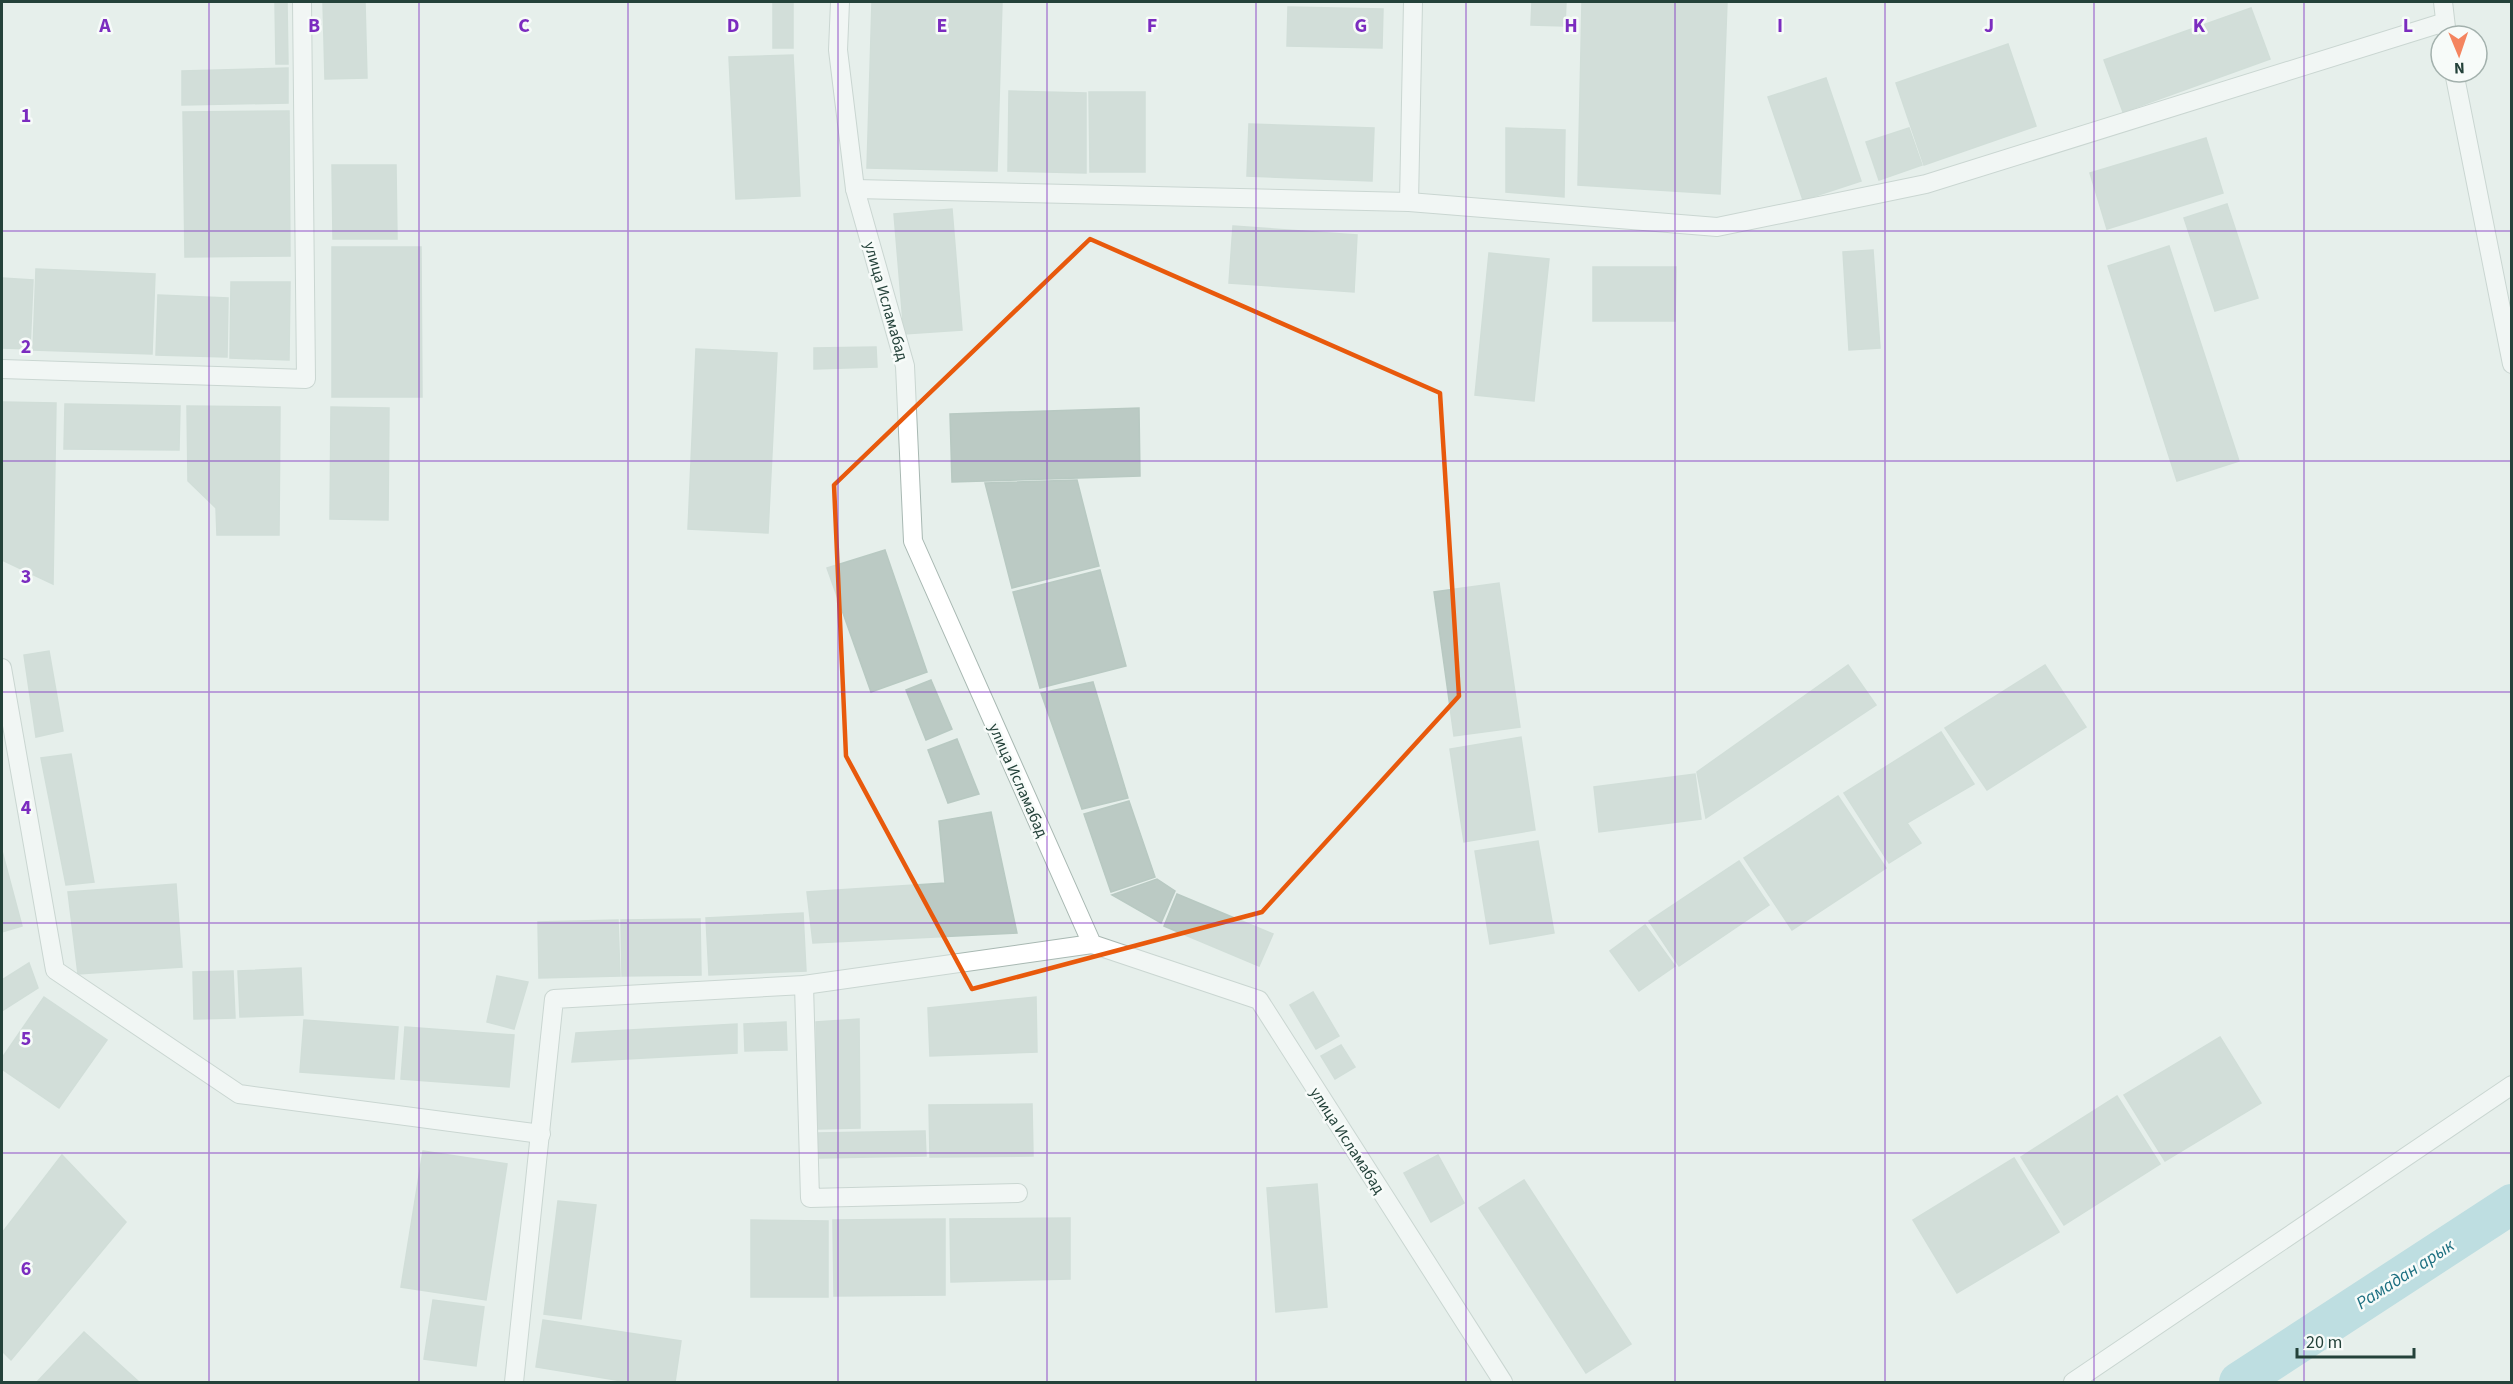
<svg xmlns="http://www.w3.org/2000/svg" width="2513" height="1384" viewBox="0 0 2513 1384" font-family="'Source Sans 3',sans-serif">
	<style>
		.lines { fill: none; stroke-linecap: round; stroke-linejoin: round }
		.canal { stroke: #8ec9d4; stroke-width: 40 }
		.building { fill: #bbcac4; stroke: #b8c9c2; stroke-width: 1.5 }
		.minor-casing { stroke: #a8b8b2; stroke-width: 20 }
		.minor { stroke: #fff; stroke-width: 18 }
		.marked { fill: none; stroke: #e8590c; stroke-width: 4.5; stroke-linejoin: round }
		.grid { fill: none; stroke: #7b2cbf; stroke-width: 1.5; stroke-opacity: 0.55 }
		.labels { text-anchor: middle; stroke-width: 5; stroke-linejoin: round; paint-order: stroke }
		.street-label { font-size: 16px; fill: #24423a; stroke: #f7fbf9 }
		.water-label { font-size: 18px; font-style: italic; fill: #1c6f80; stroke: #f7fbf9 }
		.grid-label { font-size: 20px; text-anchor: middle; font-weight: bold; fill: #7b2cbf; stroke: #f7fbf9; stroke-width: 5; stroke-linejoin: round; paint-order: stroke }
	</style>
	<rect width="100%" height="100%" fill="#e6efeb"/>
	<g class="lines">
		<polyline class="canal" points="2239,1382 2512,1204"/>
	</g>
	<g class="building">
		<polygon points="275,2 287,2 288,64 276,64"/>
		<polygon points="323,2 365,2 367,78 325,79"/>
		<rect x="773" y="2" width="20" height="46"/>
		<polygon points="872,2 1002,2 997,171 867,168"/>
		<polygon points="1532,2 1566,2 1565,26 1531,25"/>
		<polygon points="1582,2 1727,2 1720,194 1578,185"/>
		<polygon points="1288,7 1383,9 1382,48 1287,46"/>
		<polygon points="2251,8 2270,59 2123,112 2104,60"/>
		<polygon points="2008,44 2036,126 1924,165 1896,83"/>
		<polygon points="793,55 800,196 736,199 729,57"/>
		<polygon points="288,68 288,103 182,105 182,71"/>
		<polygon points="1826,78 1861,181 1803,200 1768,97"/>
		<polygon points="1009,91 1086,93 1086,173 1008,171"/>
		<polygon points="1089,92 1145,92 1145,172 1090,172"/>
		<polygon points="289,111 290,256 185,257 183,112"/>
		<polygon points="1249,124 1374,128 1372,181 1247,176"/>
		<polygon points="1506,128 1565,130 1564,197 1506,192"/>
		<polygon points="1909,128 1922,165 1879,180 1866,142"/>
		<polygon points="2206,138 2223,193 2107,229 2090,173"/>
		<polygon points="332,165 396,165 397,239 333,239"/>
		<polygon points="2227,204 2258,298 2215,311 2184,218"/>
		<polygon points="952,209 962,330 904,334 894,214"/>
		<polygon points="1233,226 1357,235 1354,292 1229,283"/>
		<polygon points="2169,246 2239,461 2177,481 2108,266"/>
		<polygon points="332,247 421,247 422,397 332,397"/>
		<polygon points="1873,250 1880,348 1849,350 1843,252"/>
		<polygon points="1489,253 1549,259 1534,401 1475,395"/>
		<polygon points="1593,267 1676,267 1675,321 1593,321"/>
		<polygon points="36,269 155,274 152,354 33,350"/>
		<polygon points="2,278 33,280 30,349 2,348"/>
		<polygon points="231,282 290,282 289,360 230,358"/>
		<polygon points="158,295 228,298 227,357 156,355"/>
		<polygon points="876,347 877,367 814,369 814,348"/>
		<polygon points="696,349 777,353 768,533 688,529"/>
		<polygon points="2,402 56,403 53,584 2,560"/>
		<polygon points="65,404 180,406 179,450 64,449"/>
		<polygon points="187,406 280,407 279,535 217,535 216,508 188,481"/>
		<polygon points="331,407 389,408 388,520 330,519"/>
		<polygon points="1139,408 1140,476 952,482 950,414"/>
		<polygon points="1077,480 1099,566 1012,588 985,483"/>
		<polygon points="885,550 927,672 871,692 827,568"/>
		<polygon points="1100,570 1126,666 1040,688 1013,592"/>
		<polygon points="1499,583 1520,727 1454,736 1434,592"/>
		<polygon points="49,651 63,731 36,737 24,655"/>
		<polygon points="1848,665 1876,705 1706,818 1697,772"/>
		<polygon points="2045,665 2086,727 1987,790 1945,728"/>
		<polygon points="931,680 952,729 926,740 906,690"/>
		<polygon points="1093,682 1128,798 1082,809 1041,693"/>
		<polygon points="1941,732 1974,784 1907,823 1921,843 1889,863 1844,793"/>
		<polygon points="1521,737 1535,830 1464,842 1450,749"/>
		<polygon points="957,739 979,794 948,803 928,750"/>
		<polygon points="71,754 94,882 66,885 41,758"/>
		<polygon points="1695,774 1701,819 1599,832 1594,787"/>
		<polygon points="1838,796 1886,868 1792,930 1744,858"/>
		<polygon points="1129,801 1155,877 1111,892 1084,814"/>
		<polygon points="991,812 1017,933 813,943 807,892 945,883 939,821"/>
		<polygon points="1538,841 1554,933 1490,944 1475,851"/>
		<polygon points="2,851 22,926 2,932"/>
		<polygon points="1739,861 1769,905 1679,966 1649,921"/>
		<polygon points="1157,879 1175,891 1161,923 1112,895"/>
		<polygon points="176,884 182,967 78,974 68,892"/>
		<polygon points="1177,894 1273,934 1259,966 1164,926"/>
		<polygon points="803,913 806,971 709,975 706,918"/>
		<polygon points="700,919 701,975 622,976 621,920"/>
		<polygon points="618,920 620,976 539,978 538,922"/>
		<polygon points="1645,925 1675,966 1639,991 1610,951"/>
		<polygon points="29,963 38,988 2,1011 2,980"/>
		<polygon points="301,968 303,1015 240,1017 238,971"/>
		<polygon points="233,971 235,1018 194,1019 193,972"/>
		<polygon points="497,976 528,982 514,1029 487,1022"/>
		<polygon points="1313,992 1339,1036 1316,1049 1290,1005"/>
		<polygon points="44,997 107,1040 59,1108 2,1069 2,1058"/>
		<polygon points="1036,997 1037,1052 930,1056 928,1008"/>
		<polygon points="859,1019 860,1128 817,1129 816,1022"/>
		<polygon points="304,1020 398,1027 394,1079 300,1072"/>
		<polygon points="786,1022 787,1050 745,1051 744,1024"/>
		<polygon points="737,1024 737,1053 572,1062 576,1033"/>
		<polygon points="405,1027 514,1035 509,1087 401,1079"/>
		<polygon points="2220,1037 2261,1103 2165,1161 2124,1095"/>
		<polygon points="1341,1045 1355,1067 1335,1079 1321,1056"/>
		<polygon points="2117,1096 2160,1164 2064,1225 2021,1157"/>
		<polygon points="1032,1104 1033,1156 930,1157 929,1105"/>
		<polygon points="925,1131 926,1156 818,1158 818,1133"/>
		<polygon points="423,1151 507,1164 486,1300 401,1287"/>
		<polygon points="62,1155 126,1222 11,1360 2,1351 2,1233"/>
		<polygon points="1438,1155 1464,1203 1431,1222 1404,1173"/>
		<polygon points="2014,1158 2059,1232 1957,1293 1913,1220"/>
		<polygon points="1524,1180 1631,1344 1586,1373 1479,1208"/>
		<polygon points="1317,1184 1327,1307 1276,1312 1267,1188"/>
		<polygon points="558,1201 596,1205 581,1319 544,1314"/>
		<polygon points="1070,1218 1070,1279 951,1282 950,1219"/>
		<polygon points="945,1219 945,1295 834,1296 833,1220"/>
		<polygon points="751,1220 828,1221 828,1297 751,1297"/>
		<polygon points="433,1300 484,1307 476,1366 424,1359"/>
		<polygon points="543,1320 681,1341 675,1382 628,1382 536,1367"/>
		<polygon points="84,1332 139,1382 37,1382"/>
	</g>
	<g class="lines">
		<defs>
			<g id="minor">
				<polyline points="840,2 838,50 855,189 905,366 913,541 1092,944 1259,1000 1503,1382"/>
				<polyline points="2443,2 2447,36"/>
				<polyline points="2454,72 2512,364"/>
				<polyline points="855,189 1409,202 1717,227 1926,184 2445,22"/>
				<polyline points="1409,202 1413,2"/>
				<polyline points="2,369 306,379 302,2"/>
				<polyline points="2,668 55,970 239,1094 541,1134"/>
				<polyline points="804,985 810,1198 1018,1193"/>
				<polyline points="514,1382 554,999 804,985 1092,944"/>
				<polyline points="2073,1382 2512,1085"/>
			</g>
		</defs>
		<use href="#minor" class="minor-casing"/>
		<use href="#minor" class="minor"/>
	</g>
	<path d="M0 0H2513V1384H0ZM1090 239 1440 393 1459 696 1262 912 972 989 846 756 834 485Z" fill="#e6efeb" fill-opacity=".55" fill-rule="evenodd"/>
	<path class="marked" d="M1090 239 1440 393 1459 696 1262 912 972 989 846 756 834 485Z"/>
	<path class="grid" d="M209 2V1382M419 2V1382M628 2V1382M838 2V1382M1047 2V1382M1256 2V1382M1466 2V1382M1675 2V1382M1885 2V1382M2094 2V1382M2304 2V1382M2 231H2512M2 461H2512M2 692H2512M2 923H2512M2 1153H2512"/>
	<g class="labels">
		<g class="street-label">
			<text transform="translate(887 301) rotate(74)" y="6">улица Исламабад</text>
			<text transform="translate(1019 780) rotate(66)" y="6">улица Исламабад</text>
			<text transform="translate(1348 1140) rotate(57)" y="6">улица Исламабад</text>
		</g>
		<g class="water-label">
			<text transform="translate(2405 1274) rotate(-33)" y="6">Рамадан арык</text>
		</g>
	</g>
	<g class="grid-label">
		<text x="105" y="32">A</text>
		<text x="314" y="32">B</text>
		<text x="524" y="32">C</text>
		<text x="733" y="32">D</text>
		<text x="942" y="32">E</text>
		<text x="1152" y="32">F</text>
		<text x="1361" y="32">G</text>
		<text x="1571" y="32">H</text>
		<text x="1780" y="32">I</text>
		<text x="1989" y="32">J</text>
		<text x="2199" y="32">K</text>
		<text x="2408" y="32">L</text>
		<text x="26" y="122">1</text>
		<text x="26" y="353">2</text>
		<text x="26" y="583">3</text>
		<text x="26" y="814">4</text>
		<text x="26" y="1045">5</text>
		<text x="26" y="1275">6</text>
	</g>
	<rect width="2513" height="1384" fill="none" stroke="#24423a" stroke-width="6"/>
	<g transform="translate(2459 54) rotate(178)"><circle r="28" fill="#f7fbf9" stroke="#a3b1ad" stroke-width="1.5"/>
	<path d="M0-4.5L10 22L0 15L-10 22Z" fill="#f4845f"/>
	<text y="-9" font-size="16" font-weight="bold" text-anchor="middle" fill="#24423a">N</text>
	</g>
	<path d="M2297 1348v9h117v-9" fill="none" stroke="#24423a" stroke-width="3"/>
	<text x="2306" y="1348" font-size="18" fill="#24423a" stroke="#f7fbf9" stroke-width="4.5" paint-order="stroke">20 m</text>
</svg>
